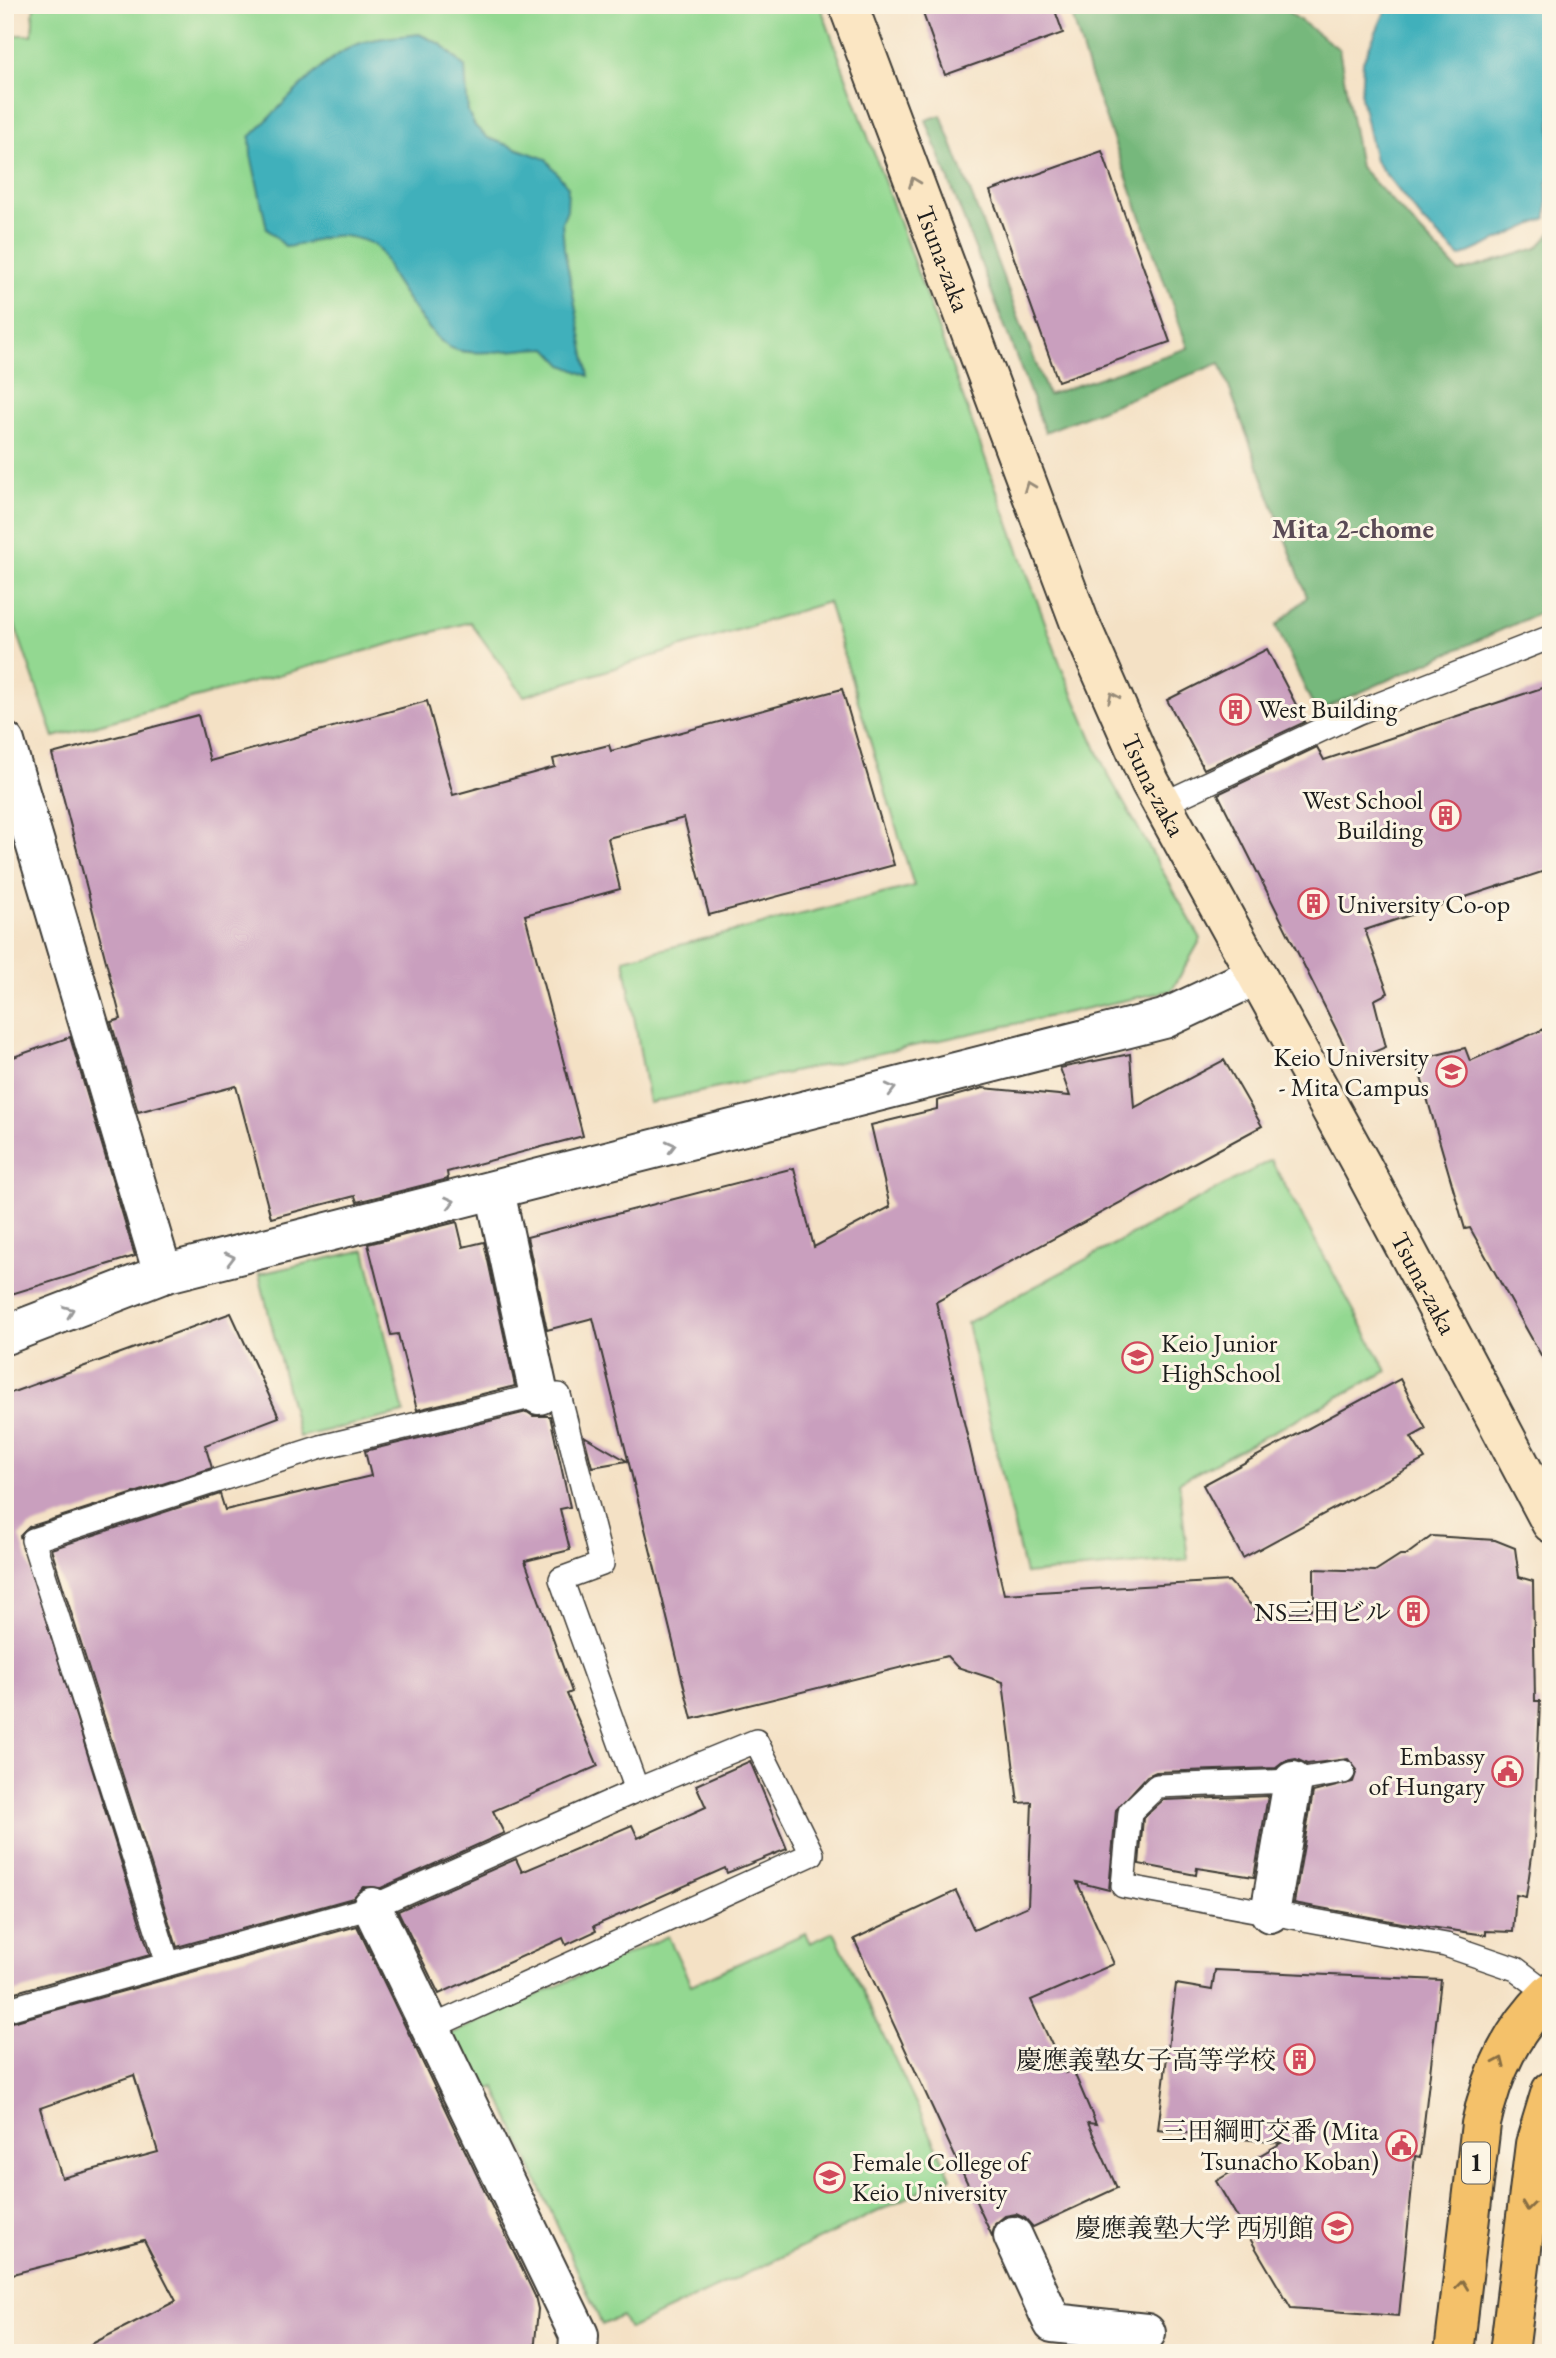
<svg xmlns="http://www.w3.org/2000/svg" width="1556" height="2358" viewBox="0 0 1556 2358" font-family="'EB Garamond','Noto Serif JP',serif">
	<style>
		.green { fill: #93d891; stroke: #587a56; stroke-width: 2 }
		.forest { fill: #76b87b; stroke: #496a4c; stroke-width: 2 }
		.water { fill: #40b0bb; stroke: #2e666c; stroke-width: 2 }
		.building { fill: #c99fbe; fill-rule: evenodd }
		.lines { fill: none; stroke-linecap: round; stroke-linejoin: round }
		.lane-casing { stroke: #3c3a35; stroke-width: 26 }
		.street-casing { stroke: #3c3a35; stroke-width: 42 }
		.secondary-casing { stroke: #3c3a35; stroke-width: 42 }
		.highway-casing { stroke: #3c3a35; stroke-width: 42 }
		.lane { stroke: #fff; stroke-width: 23 }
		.street { stroke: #fff; stroke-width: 38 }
		.secondary { stroke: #fbe6c3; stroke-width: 38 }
		.highway { stroke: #f4c16a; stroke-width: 38 }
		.oneway { stroke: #978b78 }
		.oneway2 { stroke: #999 }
		.oneway3 { stroke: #886e43 }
		.labels { text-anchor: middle; stroke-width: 6; stroke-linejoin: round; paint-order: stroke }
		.shield { fill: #fcf5e5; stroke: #5f5d58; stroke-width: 2 }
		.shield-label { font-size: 24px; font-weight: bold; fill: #1c1c1c }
		.street-label { font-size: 26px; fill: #1c1c1c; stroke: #fcf5e5 }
		.poi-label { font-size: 26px; fill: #1c1c1c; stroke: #fcf5e5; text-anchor: end }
		.neighbourhood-label { font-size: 28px; font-weight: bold; fill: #594a55; stroke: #fcf5e5 }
	</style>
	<rect width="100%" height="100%" fill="#fcf5e5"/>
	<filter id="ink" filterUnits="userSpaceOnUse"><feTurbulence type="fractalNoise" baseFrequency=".0143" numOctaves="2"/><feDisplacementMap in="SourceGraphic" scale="14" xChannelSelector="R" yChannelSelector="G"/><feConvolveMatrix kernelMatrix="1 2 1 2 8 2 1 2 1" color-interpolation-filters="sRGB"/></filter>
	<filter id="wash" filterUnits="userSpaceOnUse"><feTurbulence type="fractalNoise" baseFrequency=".00686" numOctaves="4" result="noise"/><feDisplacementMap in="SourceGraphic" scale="28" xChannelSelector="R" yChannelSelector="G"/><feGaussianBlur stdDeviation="1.57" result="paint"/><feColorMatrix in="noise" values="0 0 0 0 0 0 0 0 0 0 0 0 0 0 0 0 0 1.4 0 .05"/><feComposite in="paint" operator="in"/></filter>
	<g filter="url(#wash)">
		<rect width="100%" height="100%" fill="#f4e1c5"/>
		<g class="green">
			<polygon points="34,5 820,5 1062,669 1107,773 1201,939 1172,990 649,1103 624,959 914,886 828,602 524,696 470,622 54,737 5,597 5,35 32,35"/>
			<polygon points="1271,1160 1387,1371 1179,1482 1188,1560 1025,1574 967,1323"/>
			<polygon points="365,1250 404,1413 299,1437 259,1274"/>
			<polygon points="834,1932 951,2177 629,2329 622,2316 602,2325 495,2087 475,2096 448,2035 668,1936 691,1985 805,1933 810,1943"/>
		</g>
		<polygon class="forest" points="1069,5 1279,5 1339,49 1360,167 1459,272 1537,248 1551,233 1551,608 1316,712 1276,626 1307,597 1220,363 1045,432 926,120 941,115 1048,395 1188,348 1090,75"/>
		<g class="water">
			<polygon points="1388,5 1551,5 1551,175 1547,184 1547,218 1460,257 1424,222 1375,161 1361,97 1363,61"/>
			<path d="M419 34 441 44 465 67 468 112 475 126 488 138 546 159 568 187 567 210 562 222 564 248 589 376 563 365 547 348C522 348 472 358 451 348 432 339 405 296 393 278 388 269 385 257 378 249 371 241 354 237 343 236 323 234 306 246 286 247L267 229 251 155 250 137C278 110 321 60 355 45 375 37 398 37 419 34Z"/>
		</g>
		<g id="blocks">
			<g class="building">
				<polygon points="920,5 1053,5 1063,33 945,75"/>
				<polygon points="1102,151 1170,342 1058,381 990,191"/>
				<polygon points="1267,649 1305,722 1204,769 1167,700"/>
				<polygon points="1551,685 1551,869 1365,930 1388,993 1374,1000 1386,1047 1352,1061 1218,794 1317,747 1324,760"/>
				<polygon points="842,689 894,865 709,915 684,818 608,838 620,889 525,915 583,1136 447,1172 448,1179 357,1202 355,1196 271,1218 236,1086 138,1112 111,1022 121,1019 52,754 198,715 210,761 427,701 453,795 555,767 553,759 609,745 611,751"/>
				<polygon points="1551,1026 1551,1373 1470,1228 1465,1229 1416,1060 1465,1048 1470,1061"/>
				<polygon points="70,1037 135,1256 5,1296 5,1060"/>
				<polygon points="1130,1054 1134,1108 1224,1060 1262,1126 936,1302 1004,1594 1229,1581 1262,1617 1314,1609 1314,1569 1375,1571 1400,1555 1406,1555 1432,1536 1495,1540 1515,1548 1519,1577 1533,1581 1535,1701 1540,1701 1534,1842 1526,1897 1516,1895 1513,1932 1486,1931 1486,1935 1402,1923 1294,1903 1313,1792 1353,1782 1357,1770 1348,1759 1307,1764 1296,1759 1285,1761 1276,1768 1156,1772 1147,1776 1116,1810 1109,1890 1077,1882 1114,1964 1031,2000 1065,2073 1073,2070 1096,2124 1088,2123 1117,2188 1033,2227 1025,2218 1016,2214 1005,2216 995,2224 992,2236 854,1939 956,1891 974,1930 1028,1906 1032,1802 1018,1803 1003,1682 957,1667 947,1656 692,1719 593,1318 547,1330 527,1237 794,1168 814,1247 890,1207 871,1125 937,1109 937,1101 983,1088 1070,1096 1060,1068"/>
				<polygon points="457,1222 463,1247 484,1242 515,1386 417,1410 398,1334 391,1335 368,1244"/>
				<polygon points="231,1313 279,1417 205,1445 212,1468 29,1527 20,1536 150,1955 5,1995 5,1395"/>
				<polygon points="1400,1379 1426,1429 1411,1437 1425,1459 1243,1558 1203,1485"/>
				<polygon points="527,1412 533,1416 550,1416 570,1507 560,1509 570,1550 525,1561 572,1692 567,1694 598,1766 493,1811 504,1833 381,1888 363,1887 353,1898 177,1947 51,1549 220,1494 225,1510 371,1476 365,1451"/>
				<polygon points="584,1436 627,1461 592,1467"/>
				<polygon points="750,1761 787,1849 727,1873 725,1868 594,1926 596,1931 566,1945 563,1938 439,1994 398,1911 516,1859 522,1872 632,1825 638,1838 706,1807 696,1785"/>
				<polygon points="1268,1796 1254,1877 1197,1868 1196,1875 1139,1864 1143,1818 1163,1800"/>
				<path d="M357 1926 535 2296 538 2309 534 2353H74L176 2301 144 2240 5 2276V2024ZM134 2075 158 2152 62 2178 40 2108Z"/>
				<polygon points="1215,1970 1441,1980 1420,2157 1415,2156 1399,2316 1291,2308 1216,2181 1281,2143 1158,2130 1176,1984 1212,1990"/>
			</g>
		</g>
	</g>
	<g filter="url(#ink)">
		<use href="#blocks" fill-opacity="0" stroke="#3c3a35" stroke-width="2"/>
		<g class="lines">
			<defs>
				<g id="lane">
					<polyline points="1163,804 1357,713 1551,637"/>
					<polyline points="1343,1772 1293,1781 1157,1786 1130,1812 1123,1886 1446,1945 1516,1969 1549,1994"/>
					<polyline points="168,1964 33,1540 321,1447 539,1395 559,1395 602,1564 561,1579 637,1790"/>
					<polyline points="5,2010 372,1907 637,1790 756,1741 812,1854 430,2028"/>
				</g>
				<g id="street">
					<polyline points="5,742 163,1274"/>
					<polyline points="495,1191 539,1395"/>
					<polyline points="5,1335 163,1274 1164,1019 1257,975"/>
					<polyline points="372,1907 579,2335 578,2353"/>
					<polyline points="1270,1913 1293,1781"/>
					<polyline points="1013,2236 1053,2323 1146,2333"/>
				</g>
				<g id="secondary">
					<path id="s1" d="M848 5 1079 621 1150 782 1362 1166 1551 1523"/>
				</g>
				<g id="highway">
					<path d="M1454 2353 1481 2124C1492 2072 1512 2030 1551 1992"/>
					<polyline points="1509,2353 1535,2144 1551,2091"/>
				</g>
			</defs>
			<use href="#lane" class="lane-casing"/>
			<use href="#street" class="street-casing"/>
			<use href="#secondary" class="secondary-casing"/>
			<use href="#highway" class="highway-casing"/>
			<use href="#lane" class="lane"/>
			<use href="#street" class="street"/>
			<use href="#secondary" class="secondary"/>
			<use href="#highway" class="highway"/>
		</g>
		<defs><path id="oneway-chevron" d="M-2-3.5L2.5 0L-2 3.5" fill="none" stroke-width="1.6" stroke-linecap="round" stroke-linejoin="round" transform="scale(1.75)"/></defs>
		<g class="oneway">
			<use href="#oneway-chevron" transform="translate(914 182) rotate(-111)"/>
			<use href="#oneway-chevron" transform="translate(1029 486) rotate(-111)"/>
			<use href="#oneway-chevron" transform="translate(1113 697) rotate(-114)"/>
		</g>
		<g class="oneway2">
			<use href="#oneway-chevron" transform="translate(891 1089) rotate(-14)"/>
			<use href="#oneway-chevron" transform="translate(671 1146) rotate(-14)"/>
			<use href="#oneway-chevron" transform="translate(450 1202) rotate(-14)"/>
			<use href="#oneway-chevron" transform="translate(230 1258) rotate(-14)"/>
			<use href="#oneway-chevron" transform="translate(69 1311) rotate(-21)"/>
		</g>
		<g class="oneway3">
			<use href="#oneway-chevron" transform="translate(1500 2062) rotate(-66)"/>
			<use href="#oneway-chevron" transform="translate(1528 2206) rotate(97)"/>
			<use href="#oneway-chevron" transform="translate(1462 2285) rotate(-83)"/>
		</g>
	</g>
	<defs>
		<symbol id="building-ring" viewBox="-11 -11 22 22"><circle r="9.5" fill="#fcf5e5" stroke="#d1495b" stroke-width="1.5"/><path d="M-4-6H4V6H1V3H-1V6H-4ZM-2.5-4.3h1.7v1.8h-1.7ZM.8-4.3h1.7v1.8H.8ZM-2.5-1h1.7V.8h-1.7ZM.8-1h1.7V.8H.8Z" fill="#d1495b"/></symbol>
		<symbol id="university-ring" viewBox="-11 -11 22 22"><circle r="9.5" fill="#fcf5e5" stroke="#d1495b" stroke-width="1.5"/><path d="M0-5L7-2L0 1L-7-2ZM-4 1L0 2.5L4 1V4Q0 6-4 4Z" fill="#d1495b"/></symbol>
		<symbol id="school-ring" viewBox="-11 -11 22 22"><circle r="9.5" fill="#fcf5e5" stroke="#d1495b" stroke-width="1.5"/><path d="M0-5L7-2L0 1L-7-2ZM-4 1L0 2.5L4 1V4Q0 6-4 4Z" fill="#d1495b"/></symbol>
		<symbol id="civic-ring" viewBox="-11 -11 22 22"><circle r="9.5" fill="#fcf5e5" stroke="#d1495b" stroke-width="1.5"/><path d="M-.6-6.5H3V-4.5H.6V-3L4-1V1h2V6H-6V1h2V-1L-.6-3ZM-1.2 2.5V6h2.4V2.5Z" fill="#d1495b"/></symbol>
	</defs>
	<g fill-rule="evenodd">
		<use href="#building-ring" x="1218" y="692" width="35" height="35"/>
		<use href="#building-ring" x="1428" y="798" width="35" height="35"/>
		<use href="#building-ring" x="1296" y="886" width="35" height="35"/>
		<use href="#university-ring" x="1434" y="1054" width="35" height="35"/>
		<use href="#school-ring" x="1120" y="1340" width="35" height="35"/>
		<use href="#building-ring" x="1396" y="1594" width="35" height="35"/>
		<use href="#civic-ring" x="1490" y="1754" width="35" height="35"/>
		<use href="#building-ring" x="1282" y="2042" width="35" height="35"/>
		<use href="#civic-ring" x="1384" y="2128" width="35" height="35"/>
		<use href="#school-ring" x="812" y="2160" width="35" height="35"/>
		<use href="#university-ring" x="1320" y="2210" width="35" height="35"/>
	</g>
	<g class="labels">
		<rect class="shield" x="1462" y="2142.5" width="28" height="41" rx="5"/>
		<g class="shield-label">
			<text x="1476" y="2171">1</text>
		</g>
		<g class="street-label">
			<text dy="9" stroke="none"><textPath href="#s1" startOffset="271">Tsuna-zaka</textPath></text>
			<text dy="9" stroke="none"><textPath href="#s1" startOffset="838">Tsuna-zaka</textPath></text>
			<text dy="9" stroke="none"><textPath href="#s1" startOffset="1405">Tsuna-zaka</textPath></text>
		</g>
		<g class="poi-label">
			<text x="1258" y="718" text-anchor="start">West Building</text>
			<text x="1423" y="809">West School<tspan x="1423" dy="30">Building</tspan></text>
			<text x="1337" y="913" text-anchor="start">University Co-op</text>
			<text x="1429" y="1066">Keio University<tspan x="1429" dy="30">- Mita Campus</tspan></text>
			<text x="1161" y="1352" text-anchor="start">Keio Junior<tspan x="1161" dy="30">HighSchool</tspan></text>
			<text x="1391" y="1621">NS三田ビル</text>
			<text x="1485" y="1765">Embassy<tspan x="1485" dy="30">of Hungary</tspan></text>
			<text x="1276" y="2069">慶應義塾女子高等学校</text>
			<text x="1379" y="2140">三田綱町交番 (Mita<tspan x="1379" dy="30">Tsunacho Koban)</tspan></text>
			<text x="852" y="2171" text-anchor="start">Female College of<tspan x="852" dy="30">Keio University</tspan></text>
			<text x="1314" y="2237">慶應義塾大学 西別館</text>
		</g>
		<g class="neighbourhood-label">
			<text x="1353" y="538">Mita 2-chome</text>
		</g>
	</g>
	<rect width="1556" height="2358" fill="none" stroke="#fcf5e5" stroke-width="28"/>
</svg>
